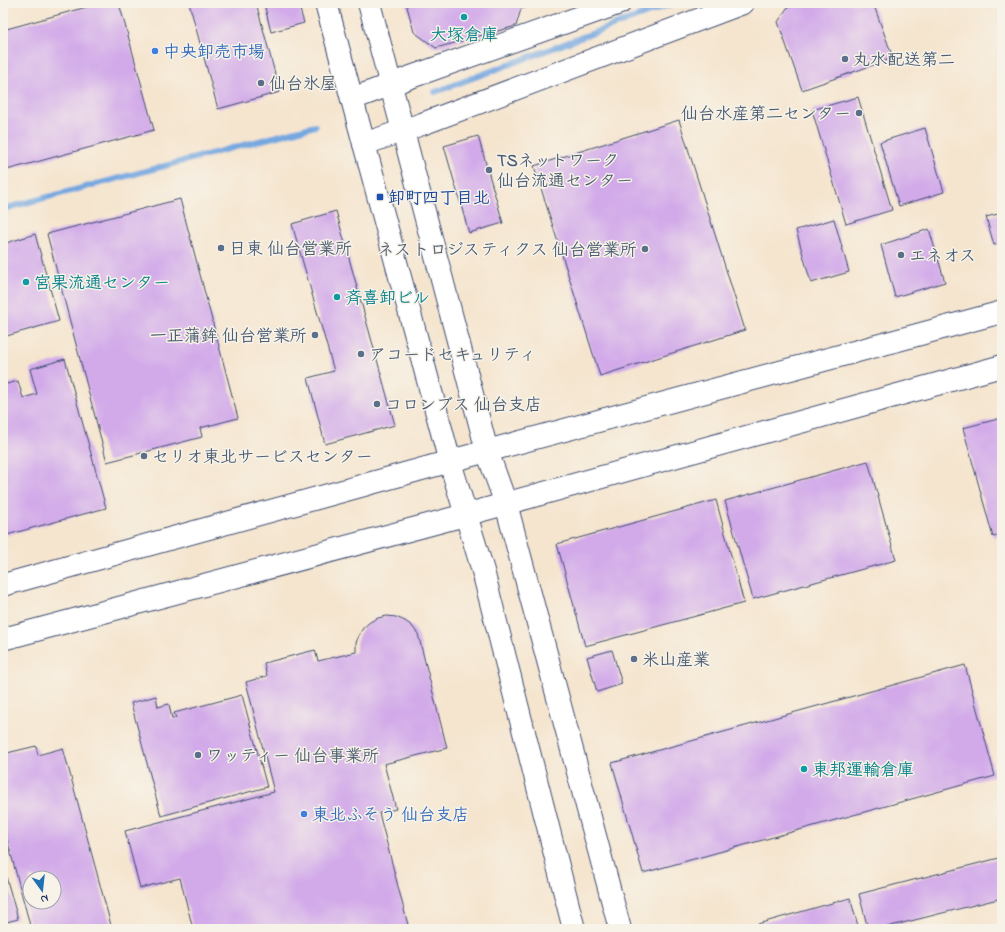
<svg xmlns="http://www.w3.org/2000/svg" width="1005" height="932" viewBox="0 0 1005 932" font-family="'Indie Flower','Klee One',sans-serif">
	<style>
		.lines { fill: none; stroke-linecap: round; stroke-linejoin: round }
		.stream { stroke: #74a7e0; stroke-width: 6 }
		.building { fill: #d2aae9; fill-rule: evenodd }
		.minor-casing { stroke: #3c4a6f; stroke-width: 24 }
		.minor { stroke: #fff; stroke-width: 22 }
		.culture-dot { fill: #0f9aa8; stroke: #f7f3e8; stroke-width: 1.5 }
		.shop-dot { fill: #3f7fe0; stroke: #f7f3e8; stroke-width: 1.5 }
		.service-dot { fill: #5c6f8a; stroke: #f7f3e8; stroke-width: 1.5 }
		.transit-dot { fill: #1a4fb4; stroke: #f7f3e8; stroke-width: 1.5 }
		.labels { text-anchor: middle; stroke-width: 3; stroke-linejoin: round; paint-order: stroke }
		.culture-label { font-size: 17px; font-weight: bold; fill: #0d838f; stroke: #f7f3e8; text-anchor: start }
		.shop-label { font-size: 17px; font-weight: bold; fill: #366cbe; stroke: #f7f3e8; text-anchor: start }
		.service-label { font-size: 17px; font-weight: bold; fill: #4e5e75; stroke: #f7f3e8; text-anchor: start }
		.transit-label { font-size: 17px; font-weight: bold; fill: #164399; stroke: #f7f3e8; text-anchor: start }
	</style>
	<rect width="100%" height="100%" fill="#f7f3e8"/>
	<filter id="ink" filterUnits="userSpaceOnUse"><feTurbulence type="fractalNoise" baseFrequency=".025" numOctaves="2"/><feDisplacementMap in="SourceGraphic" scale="8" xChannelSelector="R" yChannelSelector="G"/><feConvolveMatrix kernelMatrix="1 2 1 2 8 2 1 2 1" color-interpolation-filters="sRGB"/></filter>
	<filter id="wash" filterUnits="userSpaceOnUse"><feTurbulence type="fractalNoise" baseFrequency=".012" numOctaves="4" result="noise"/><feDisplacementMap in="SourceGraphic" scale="16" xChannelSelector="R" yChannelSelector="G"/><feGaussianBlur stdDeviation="0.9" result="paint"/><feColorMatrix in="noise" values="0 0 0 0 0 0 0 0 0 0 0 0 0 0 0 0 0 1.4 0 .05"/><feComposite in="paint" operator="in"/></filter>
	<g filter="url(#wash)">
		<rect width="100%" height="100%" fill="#f5e5cf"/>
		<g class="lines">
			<g class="stream">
				<polyline points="435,92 674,3"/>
				<polyline points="3,209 315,126"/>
			</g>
		</g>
		<g id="blocks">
			<g class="building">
				<polygon points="101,3 119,3 154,130 3,171 3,30"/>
				<polygon points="189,3 256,3 280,92 218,109"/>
				<polygon points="264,3 298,3 304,23 271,32"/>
				<polygon points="406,3 540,3 521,9 516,26 436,48 414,32"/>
				<polygon points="801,3 873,3 893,58 802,90 778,22 787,8"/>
				<polygon points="858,97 892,210 846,224 812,110"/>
				<polygon points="679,120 745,330 600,376 534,166"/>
				<polygon points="925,128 944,192 899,206 880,142"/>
				<polygon points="478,136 503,223 469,233 444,146"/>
				<polygon points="180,199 238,418 200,428 202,437 107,462 47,234"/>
				<polygon points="336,211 395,425 325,444 308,378 334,371 292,224"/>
				<polygon points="1002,213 1002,243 994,245 986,217"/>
				<polygon points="834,219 849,272 811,283 796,230"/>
				<polygon points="929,229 945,282 895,297 881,245"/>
				<polygon points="35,234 59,321 3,337 3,244"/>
				<polygon points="65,359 106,508 3,536 3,385 18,381 23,398 37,394 30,369"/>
				<polygon points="1002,418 1002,534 993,537 963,428"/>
				<polygon points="868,461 896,560 753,599 725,501"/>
				<polygon points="716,500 744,603 585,646 557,544"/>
				<polygon points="387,616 396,617 405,621 412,626 418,634 447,748 384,764 396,809 379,813 409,929 193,929 180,878 140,888 125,831 274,792 246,682 267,676 264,663 315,650 318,661 356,652 356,643 359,635 363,628 370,622 378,618"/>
				<polygon points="612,650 622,684 597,692 587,657"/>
				<polygon points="965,665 995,776 643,873 612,763"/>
				<polygon points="242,695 267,787 161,816 131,703 156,696 158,707 169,704 172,719 176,718 174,713"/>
				<path d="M36 746 38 755 63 748 112 929H31L3 824V754ZM30 878H54V902H30Z"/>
				<polygon points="999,858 1002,871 1002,898 879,929 868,929 859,894"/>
				<polygon points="3,866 18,919 3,923"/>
				<polygon points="850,898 859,929 740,929"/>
			</g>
		</g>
	</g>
	<g filter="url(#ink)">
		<use href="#blocks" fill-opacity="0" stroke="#3c4a6f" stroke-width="1"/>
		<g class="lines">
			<defs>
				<g id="minor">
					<polyline points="326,3 450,462 483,571 574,929"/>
					<polyline points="369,3 403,131 487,451 506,504 620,929"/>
					<polyline points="352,99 408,78 620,3"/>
					<polyline points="364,144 422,124 743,3"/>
					<polyline points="3,585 487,451 1002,312"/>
					<polyline points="3,639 465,515 1002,366"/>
				</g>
			</defs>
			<use href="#minor" class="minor-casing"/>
			<use href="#minor" class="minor"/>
		</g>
	</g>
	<g class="culture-dot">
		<circle cx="464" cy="17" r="4"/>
		<circle cx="26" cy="282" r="4"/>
		<circle cx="337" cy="297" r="4"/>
		<circle cx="804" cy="769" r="4"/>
	</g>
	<g class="shop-dot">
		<circle cx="155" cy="51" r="4"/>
		<circle cx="304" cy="814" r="4"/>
	</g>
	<g class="service-dot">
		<circle cx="845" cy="59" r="4"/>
		<circle cx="261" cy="83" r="4"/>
		<circle cx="859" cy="113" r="4"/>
		<circle cx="489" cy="170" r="4"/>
		<circle cx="221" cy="248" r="4"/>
		<circle cx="645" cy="249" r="4"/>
		<circle cx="901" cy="255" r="4"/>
		<circle cx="315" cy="335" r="4"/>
		<circle cx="361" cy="354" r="4"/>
		<circle cx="377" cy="404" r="4"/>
		<circle cx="144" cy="456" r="4"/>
		<circle cx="634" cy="659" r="4"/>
		<circle cx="198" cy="755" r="4"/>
	</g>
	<rect class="transit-dot" x="376" y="193" width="8" height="8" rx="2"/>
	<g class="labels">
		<g class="culture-label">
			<text x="464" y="40" text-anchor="middle">大塚倉庫</text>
			<text x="34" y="288">宮果流通センター</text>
			<text x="345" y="303">斉喜卸ビル</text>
			<text x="812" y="775">東邦運輸倉庫</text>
		</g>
		<g class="shop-label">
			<text x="163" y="57">中央卸売市場</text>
			<text x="312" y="820">東北ふそう 仙台支店</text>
		</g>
		<g class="service-label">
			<text x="853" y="65">丸水配送第二</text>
			<text x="269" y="89">仙台氷屋</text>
			<text x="851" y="119" text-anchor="end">仙台水産第二センター</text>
			<text x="497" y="166">TSネットワーク<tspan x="497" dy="20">仙台流通センター</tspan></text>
			<text x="229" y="254">日東 仙台営業所</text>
			<text x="637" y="255" text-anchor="end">ネストロジスティクス 仙台営業所</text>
			<text x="909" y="261">エネオス</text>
			<text x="307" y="341" text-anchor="end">一正蒲鉾 仙台営業所</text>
			<text x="369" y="360">アコードセキュリティ</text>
			<text x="385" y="410">コロンブス 仙台支店</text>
			<text x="152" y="462">セリオ東北サービスセンター</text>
			<text x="642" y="665">米山産業</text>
			<text x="206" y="761">ワッティー 仙台事業所</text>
		</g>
		<g class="transit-label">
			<text x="388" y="203">卸町四丁目北</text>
		</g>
	</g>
	<rect width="1005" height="932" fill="none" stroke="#f7f3e8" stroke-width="16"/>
	<g transform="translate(42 890) rotate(165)"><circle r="19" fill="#f7f3e8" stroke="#9fa5b1"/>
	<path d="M0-3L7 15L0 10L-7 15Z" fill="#1f6fb2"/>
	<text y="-6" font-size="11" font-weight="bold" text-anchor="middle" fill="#1b2f5e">N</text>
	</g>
</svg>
